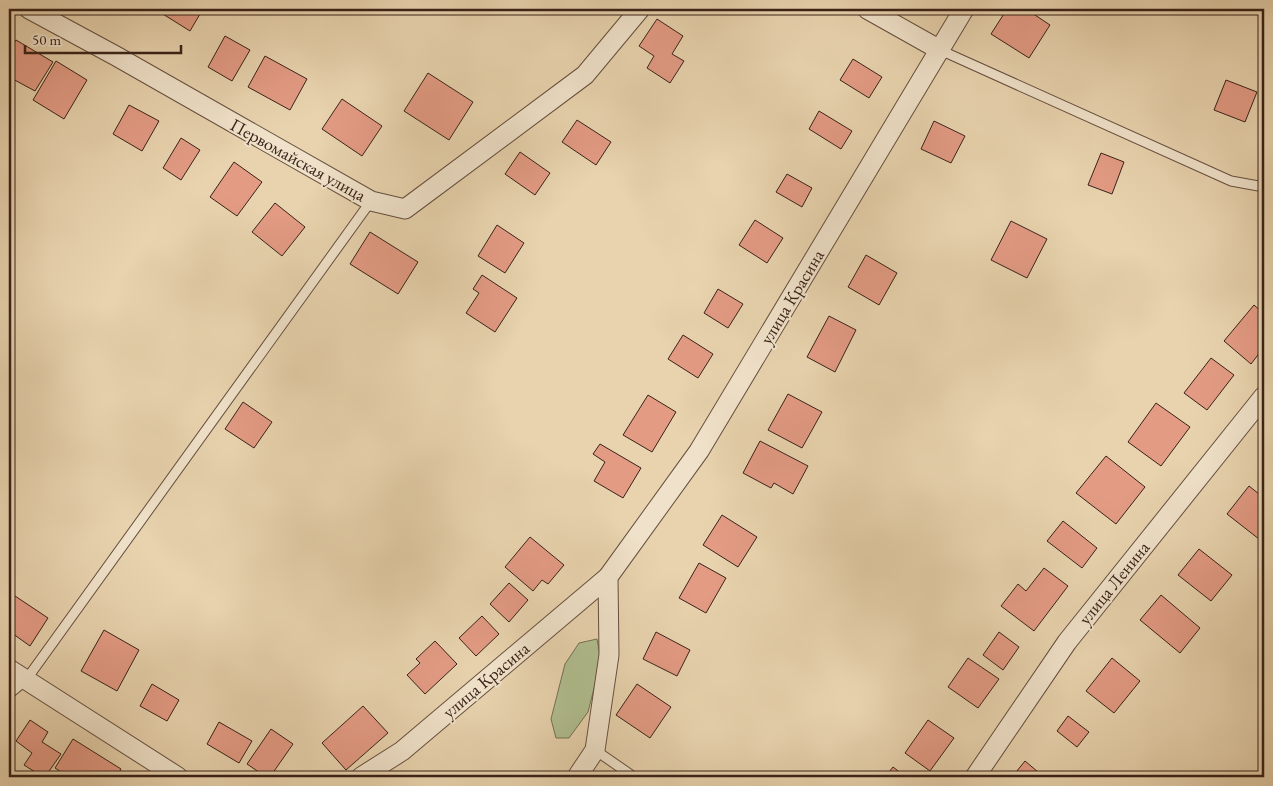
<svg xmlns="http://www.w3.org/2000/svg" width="1273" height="786" viewBox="0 0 1273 786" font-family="'EB Garamond',serif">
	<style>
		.green { fill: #b0be8f; stroke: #747054 }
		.building { fill: #e39b84; stroke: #392218 }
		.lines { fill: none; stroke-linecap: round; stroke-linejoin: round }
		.lane-casing { stroke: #654e3e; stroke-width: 11 }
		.street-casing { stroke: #654e3e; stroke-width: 21 }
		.lane { stroke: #f0e2ca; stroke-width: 9 }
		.street { stroke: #f0e2ca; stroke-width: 19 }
		.labels { text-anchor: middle; stroke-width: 4; stroke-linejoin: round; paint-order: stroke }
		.street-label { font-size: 18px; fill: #392218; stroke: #f0e2ca }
	</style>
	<rect width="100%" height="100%" fill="#e8d3ae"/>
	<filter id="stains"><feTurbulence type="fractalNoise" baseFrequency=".004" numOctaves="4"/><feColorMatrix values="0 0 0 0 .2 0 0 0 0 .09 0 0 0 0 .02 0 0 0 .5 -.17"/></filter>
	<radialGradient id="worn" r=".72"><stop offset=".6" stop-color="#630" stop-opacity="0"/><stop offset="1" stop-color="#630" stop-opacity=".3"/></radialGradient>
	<polygon class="green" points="597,639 601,661 588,712 569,738 556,738 551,719 565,664 579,643"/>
	<g class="building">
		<polygon points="159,9 203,9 190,31 158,11"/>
		<polygon points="1007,9 1026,9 1050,25 1029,58 991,34"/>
		<polygon points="657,19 683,36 672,54 684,61 670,83 647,68 654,56 639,46"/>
		<polygon points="225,36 250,50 232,81 208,67"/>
		<polygon points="16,40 53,62 35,91 9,77 9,52"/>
		<polygon points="265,56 307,79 290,110 248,87"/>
		<polygon points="853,59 882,77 869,98 840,80"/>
		<polygon points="56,61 87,80 64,119 33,100"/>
		<polygon points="428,73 473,102 449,140 404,111"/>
		<polygon points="1226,80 1257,92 1245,122 1214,110"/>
		<polygon points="342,99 382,126 362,156 322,129"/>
		<polygon points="129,105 159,121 142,151 113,134"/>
		<polygon points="819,111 852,131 841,149 809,129"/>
		<polygon points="577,120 611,142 596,165 562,142"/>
		<polygon points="934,121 965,136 951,163 921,149"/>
		<polygon points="181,138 200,150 181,180 163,168"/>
		<polygon points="520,152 550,173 535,195 505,174"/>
		<polygon points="1101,153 1124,162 1112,194 1088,185"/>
		<polygon points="234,162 262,182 237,216 210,197"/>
		<polygon points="787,174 812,188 802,207 776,192"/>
		<polygon points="275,203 305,227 282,256 252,232"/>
		<polygon points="755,220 783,238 767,263 739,245"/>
		<polygon points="1011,221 1047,239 1027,278 991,260"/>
		<polygon points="497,225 524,243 505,273 478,256"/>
		<polygon points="370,232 418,262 398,294 350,264"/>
		<polygon points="866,255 897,273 879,305 848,287"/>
		<polygon points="482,275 517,298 495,332 466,313 479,293 473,289"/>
		<polygon points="718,289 743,304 728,328 704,313"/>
		<polygon points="1254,305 1264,314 1264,347 1251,364 1224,341"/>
		<polygon points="829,316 856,330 835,372 807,357"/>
		<polygon points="683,335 713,354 698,378 668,359"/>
		<polygon points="1211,358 1234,375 1207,410 1184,393"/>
		<polygon points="788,394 822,412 802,448 768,430"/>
		<polygon points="648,395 676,412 652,452 623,435"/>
		<polygon points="243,402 272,422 254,448 225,429"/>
		<polygon points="1156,403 1190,427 1161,466 1128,442"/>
		<polygon points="760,441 808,466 793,494 774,483 771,488 743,473"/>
		<polygon points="600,444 641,468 623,498 594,481 605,462 593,454"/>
		<polygon points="1106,456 1145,487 1116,524 1076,493"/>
		<polygon points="1249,486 1264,498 1264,543 1227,514"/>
		<polygon points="722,515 757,537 738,567 703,545"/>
		<polygon points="1063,521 1097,548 1082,568 1047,541"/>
		<polygon points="530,537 564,565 548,584 542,580 533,591 505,567"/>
		<polygon points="1199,549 1232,575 1211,601 1178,575"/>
		<polygon points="699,563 726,578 706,613 679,598"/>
		<polygon points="1044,568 1068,586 1034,631 1001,606 1018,584 1026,591"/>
		<polygon points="509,583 528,600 509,622 490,604"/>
		<polygon points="9,592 48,618 30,646 9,631"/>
		<polygon points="1161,595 1200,628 1180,653 1140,620"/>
		<polygon points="482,616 499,634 476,656 459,638"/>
		<polygon points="104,630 139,650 117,691 81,671"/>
		<polygon points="656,632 690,650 677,676 643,659"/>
		<polygon points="999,632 1019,647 1003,670 983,655"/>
		<polygon points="435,641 457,664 425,694 407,675 420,663 416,659"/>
		<polygon points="968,658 999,679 978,708 948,687"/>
		<polygon points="1112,658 1140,681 1114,713 1086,691"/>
		<polygon points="152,684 179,700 167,721 140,706"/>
		<polygon points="637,684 671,707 650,738 616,715"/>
		<polygon points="363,706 388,733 346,770 322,743"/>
		<polygon points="1068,716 1089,732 1077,747 1057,731"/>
		<polygon points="30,720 48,732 42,742 61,754 45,777 43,777 24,765 32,753 16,741"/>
		<polygon points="928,720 954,738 930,771 905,753"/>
		<polygon points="219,722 252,741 239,763 207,744"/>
		<polygon points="271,729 293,744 270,777 266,777 247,764"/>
		<polygon points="73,739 121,769 116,777 69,777 55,768"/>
		<polygon points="1025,761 1044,777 1012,777"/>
		<polygon points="893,767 906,777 885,777"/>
	</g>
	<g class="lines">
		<defs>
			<g id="lane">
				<polyline points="940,50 1231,181 1264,187"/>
				<polyline points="9,694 26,680 371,201"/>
				<polyline points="595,750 634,777"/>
			</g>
			<g id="street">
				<polyline points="29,9 116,56 371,201 405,209 585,75 640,9"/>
				<polyline points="867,9 940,50"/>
				<polyline points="9,669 178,777"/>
				<polyline points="361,777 402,751 608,577"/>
				<polyline points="577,777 595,750 609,655 608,577 699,451 964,9"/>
				<polyline points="975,777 1067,642 1264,396"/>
			</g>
		</defs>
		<use href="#lane" class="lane-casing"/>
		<use href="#street" class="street-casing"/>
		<use href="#lane" class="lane"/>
		<use href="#street" class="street"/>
	</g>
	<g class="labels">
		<g class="street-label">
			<text transform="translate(298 160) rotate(29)" y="6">Первомайская улица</text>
			<text transform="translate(792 297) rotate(-59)" y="6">улица Красина</text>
			<text transform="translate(1114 583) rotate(-51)" y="6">улица Ленина</text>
			<text transform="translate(486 680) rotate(-40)" y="6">улица Красина</text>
		</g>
	</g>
	<rect width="1273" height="786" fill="none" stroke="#e8d3ae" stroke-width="30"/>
	<rect x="10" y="10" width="1253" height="766" fill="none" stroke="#392218" stroke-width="2.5"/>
	<rect x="15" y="15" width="1243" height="756" fill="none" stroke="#392218"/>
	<path d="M25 45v8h156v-8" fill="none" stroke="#392218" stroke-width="2.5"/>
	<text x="32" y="45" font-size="15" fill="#392218" stroke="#f0e2ca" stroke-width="4" paint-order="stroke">50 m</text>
	<rect width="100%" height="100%" filter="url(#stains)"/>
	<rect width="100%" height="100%" fill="url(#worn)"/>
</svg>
